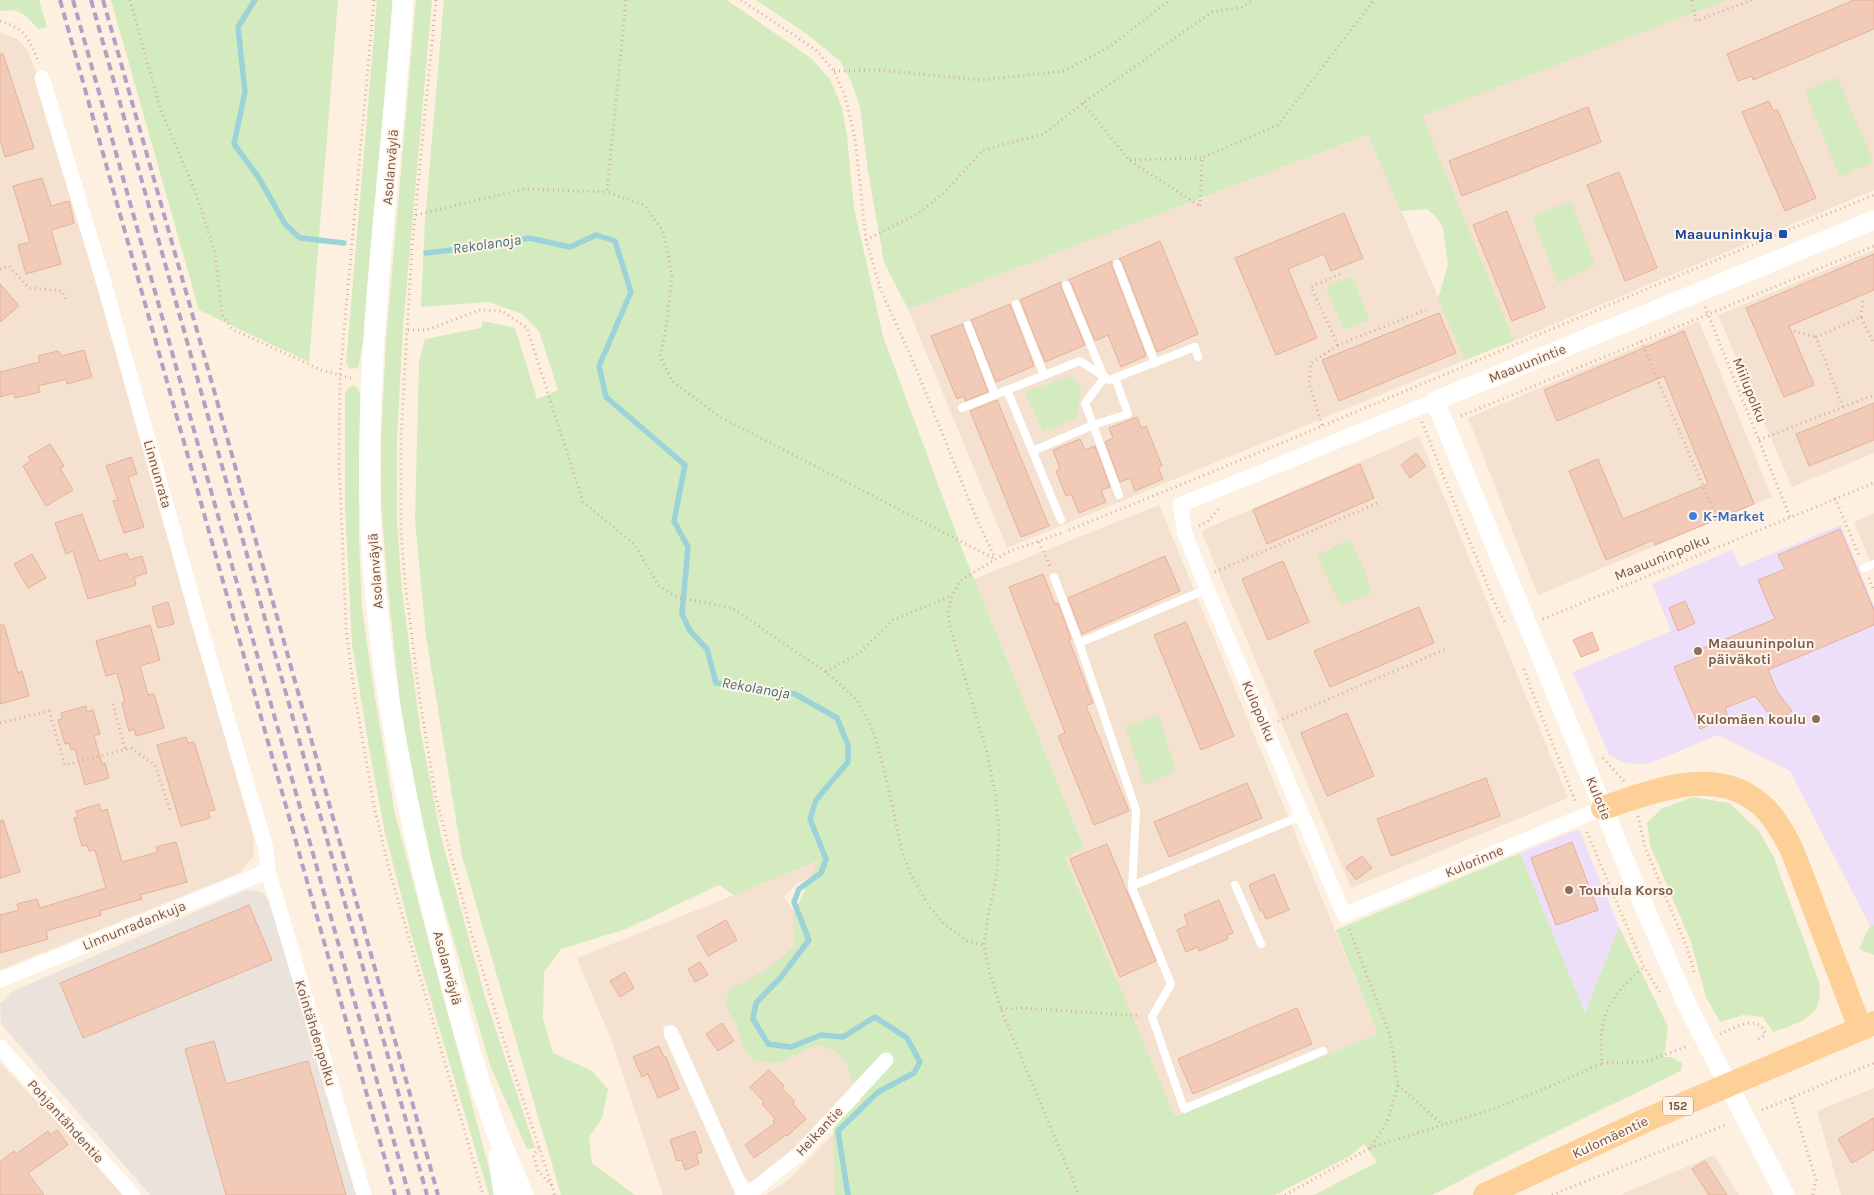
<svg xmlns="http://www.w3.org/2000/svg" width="1874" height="1195" viewBox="0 0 1874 1195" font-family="Karla,sans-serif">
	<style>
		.residential { fill: #f4e1cf }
		.industrial { fill: #ebe2dc }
		.education { fill: #eddef9 }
		.green { fill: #d4eabf }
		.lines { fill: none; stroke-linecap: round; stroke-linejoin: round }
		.stream { stroke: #9bd3d8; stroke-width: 5.5 }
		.building { fill: #f2cbb8; stroke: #e5b098 }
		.path { stroke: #d7af9b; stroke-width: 3; stroke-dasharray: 1 4; stroke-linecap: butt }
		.service { stroke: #fff; stroke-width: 8 }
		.minor { stroke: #fff; stroke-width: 15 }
		.tertiary { stroke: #fff; stroke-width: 19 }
		.secondary { stroke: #fff; stroke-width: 21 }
		.primary { stroke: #fdd098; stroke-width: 24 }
		.rail { stroke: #b2a0c5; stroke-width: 4; stroke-dasharray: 8 5; stroke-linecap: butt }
		.transit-dot { fill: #1a4fb4; stroke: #fff4e7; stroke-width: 2 }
		.shop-dot { fill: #3f7fe0; stroke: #fff4e7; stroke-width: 2 }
		.education-dot { fill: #8d6e63; stroke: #fff4e7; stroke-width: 2 }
		.labels { text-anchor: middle; stroke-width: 4; stroke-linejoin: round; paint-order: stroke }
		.shield { fill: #fff4e7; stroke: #9e8477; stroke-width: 1 }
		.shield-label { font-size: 12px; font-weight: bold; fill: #745447 }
		.street-label { font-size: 14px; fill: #745447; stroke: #fff4e7 }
		.transit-label { font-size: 14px; font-weight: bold; fill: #164399; stroke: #fff4e7; text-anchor: end }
		.shop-label { font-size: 14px; font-weight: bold; fill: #366cbe; stroke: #fff4e7; text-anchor: start }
		.education-label { font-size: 14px; font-weight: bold; fill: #785e54; stroke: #fff4e7; text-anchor: start }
		.water-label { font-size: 15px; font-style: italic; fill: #3b747a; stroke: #fff4e7 }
	</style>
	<rect width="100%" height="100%" fill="#fdf0e1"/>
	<g class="residential">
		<polygon points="1728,0 1874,0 1874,190 1514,341 1421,116"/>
		<polygon points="2,33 17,39 28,51 36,72 254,839 253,857 239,873 0,970 0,34"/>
		<polygon points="1369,135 1465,360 1007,548 908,309"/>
		<polygon points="1874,250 1874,453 1792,487 1718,315"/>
		<polygon points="1699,321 1772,497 1538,595 1468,418"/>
		<polygon points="1419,436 1568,798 1351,888 1201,531"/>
		<polygon points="1159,505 1378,1034 1175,1118 1065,856 1084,846 974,579"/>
		<polygon points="1874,513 1874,570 1854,522"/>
		<polygon points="819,861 813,877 797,883 784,897 799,917 818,1042 898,1041 788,1157 756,1182 750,1182 741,1174 674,1025 662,1026 735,1192 734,1195 663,1195 612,1042 577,958"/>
		<polygon points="0,1063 113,1181 124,1195 0,1195"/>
		<polygon points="1874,1088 1874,1195 1841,1195 1817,1111"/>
		<polygon points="837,1130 838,1195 766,1195 790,1179"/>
		<polygon points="1714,1155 1739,1195 1620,1195 1691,1165"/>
	</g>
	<polygon class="industrial" points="246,890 261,892 269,900 358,1195 150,1195 1,1024 0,1004 13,991"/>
	<g class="education">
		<polygon points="1841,525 1874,606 1874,925 1870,926 1790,771 1718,735 1648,764 1625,763 1609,755 1573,672 1671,631 1652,584 1732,550 1740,567"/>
		<polygon points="1579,829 1619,927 1585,1013 1520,853"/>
	</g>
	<g class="green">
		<path d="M0 0H39L47 27 38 29C25 14 21 8 0 11Z"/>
		<polygon points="111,0 338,0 309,362 199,310"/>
		<polygon points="377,0 393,0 364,337 358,368 350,369 346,363"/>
		<polygon points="416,0 432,0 403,327 397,438 397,523 402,591 420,728 441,837 485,997 535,1148 527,1149 490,1065 431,862 411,774 401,713 388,589 381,504 381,439 386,341"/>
		<polygon points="444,0 727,0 812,59 831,81 842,108 847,137 854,208 883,336 965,557 1084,847 1065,857 1175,1117 1378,1034 1336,930 1520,853 1585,1013 1619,927 1668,1027 1664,1057 1671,1057 1682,1063 1681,1071 1545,1137 1432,1195 1314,1195 1377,1162 1364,1144 1350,1156 1275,1195 835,1195 833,1127 860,1101 846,1062 835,1050 816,1045 779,1063 757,1062 753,1060 744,1047 735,1022 725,1005 729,990 764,971 794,947 793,916 818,861 734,895 719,885 626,929 561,949 544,972 543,1018 553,1053 592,1071 608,1089 602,1118 589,1137 592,1163 635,1195 561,1195 462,856 426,636 415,521 419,362 425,339 481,328 483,321 515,328 537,399 558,390 539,331 522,314 489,302 421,307 425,221"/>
		<polygon points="756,0 1728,0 1422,116 1514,341 1465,360 1438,299 1448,265 1443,227 1436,217 1427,209 1401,211 1368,135 908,309 884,262 868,171 860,106 851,81 840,61 807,34"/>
		<polygon points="1837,77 1873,161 1840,177 1805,91"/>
		<polygon points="1571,201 1595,265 1558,283 1532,217"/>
		<polygon points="1350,277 1355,283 1369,320 1344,329 1326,287"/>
		<polygon points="1072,376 1081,388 1077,418 1043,432 1025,392"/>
		<polygon points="353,385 358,389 361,398 359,477 359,541 362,608 375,698 395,814 496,1195 489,1195 412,937 385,833 371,759 352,644 345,507 345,395 348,388"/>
		<polygon points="1350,539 1364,569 1371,593 1341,606 1317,556"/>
		<polygon points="1158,715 1176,771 1145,785 1125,727"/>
		<path d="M1693 797 1729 803 1759 831 1774 858 1819 982C1825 1017 1801 1022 1773 1032L1763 1017 1743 1015 1720 1022 1706 997 1691 942 1650 845 1647 823 1661 809Z"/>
		<polygon points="1874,925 1874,955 1859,949 1870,926"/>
	</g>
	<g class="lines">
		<g class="stream">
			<polyline points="255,0 238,27 245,92 234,144 259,178 285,224 300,238 344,243"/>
			<polyline points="426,253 485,246 529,238 570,247 596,235 615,241 631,292 599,366 606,397 685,465 674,521 688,547 682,614 690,631 707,649 716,683 795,694 837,718 848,745 848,762 816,800 810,819 826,859 821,873 799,889 794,902 809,940 781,977 756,1003 753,1019 768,1044 791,1047 821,1035 843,1037 875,1017 907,1038 920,1062 914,1073 878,1092 838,1131 848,1195"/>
		</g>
	</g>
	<g class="building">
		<polygon points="1854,0 1874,0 1874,29 1753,80 1752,76 1738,81 1727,54"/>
		<polygon points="0,54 3,54 34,148 5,157 0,139"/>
		<polygon points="1769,101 1773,111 1777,109 1816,198 1785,211 1742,112"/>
		<polygon points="1588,107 1601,142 1462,196 1449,161"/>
		<polygon points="1619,172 1657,268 1625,281 1587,185"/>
		<polygon points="42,178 51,206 69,201 74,223 51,230 61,264 26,274 18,245 30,242 13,186"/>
		<polygon points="1507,211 1545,308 1512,321 1473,225"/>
		<polygon points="1344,213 1363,258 1331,271 1324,254 1288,269 1317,338 1276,355 1235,258"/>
		<polygon points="1160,241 1198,334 1157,352 1122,262 1119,259"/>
		<polygon points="1874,254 1874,290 1789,326 1814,385 1784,397 1746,308"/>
		<polygon points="1112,261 1112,266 1146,356 1121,367 1108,335 1095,341 1071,283 1068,280"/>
		<polygon points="1061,282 1061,287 1085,345 1045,362 1020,300"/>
		<polygon points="0,284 19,306 0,322"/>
		<polygon points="1010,304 1034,366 996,382 971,320"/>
		<polygon points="1439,313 1456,353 1339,401 1322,360"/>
		<polygon points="963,324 988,392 965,401 964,396 957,399 931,336"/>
		<polygon points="1684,331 1754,504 1655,545 1653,540 1606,560 1569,471 1598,459 1623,519 1708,484 1664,376 1557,421 1544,390"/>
		<polygon points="84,350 92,377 67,384 66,379 38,386 40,392 15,398 14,393 0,397 0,372 40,362 38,356 58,351 62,356"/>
		<polygon points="997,400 1049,526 1021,537 970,411"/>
		<polygon points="1874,403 1874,440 1809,466 1796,434"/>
		<polygon points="1137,417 1141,428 1146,426 1162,466 1158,468 1163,479 1135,491 1130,478 1120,482 1105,442 1113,438 1109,428"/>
		<polygon points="1080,439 1085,450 1095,446 1110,487 1101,490 1106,502 1079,513 1071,494 1066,496 1056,471 1060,469 1053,450"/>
		<polygon points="50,444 64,466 60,468 73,490 46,506 23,466 31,461 28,457"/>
		<polygon points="1416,453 1426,466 1410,478 1401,465"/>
		<polygon points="131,457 137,474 128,477 144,527 124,533 113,501 118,500 106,466"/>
		<polygon points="1360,464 1374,498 1267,544 1253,510"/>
		<polygon points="82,514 99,561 127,553 129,560 142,556 147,573 134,577 136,585 88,599 73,551 66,554 55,523"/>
		<polygon points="1840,529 1874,610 1874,625 1768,670 1777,691 1792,711 1776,723 1755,696 1725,708 1728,717 1700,729 1674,667 1701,656 1698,650 1775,619 1758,580 1785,569 1778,555"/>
		<polygon points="32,554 46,578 28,588 14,564"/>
		<polygon points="1165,556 1180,591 1082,634 1068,598"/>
		<polygon points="1283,561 1309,622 1268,640 1242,579"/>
		<polygon points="1043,574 1055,604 1058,603 1071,639 1069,640 1093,703 1086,706 1129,811 1094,825 1058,736 1065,733 1009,587"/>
		<polygon points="1685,601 1695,623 1678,631 1669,608"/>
		<polygon points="168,602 174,624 158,628 152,607"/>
		<polygon points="1419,607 1434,643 1330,687 1314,651"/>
		<polygon points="1186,622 1234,736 1201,750 1154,635"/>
		<polygon points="0,625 4,625 18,673 22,671 29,696 0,704"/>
		<polygon points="150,625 160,660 140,666 148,695 154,694 164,728 136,736 134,729 129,731 122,703 125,702 117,673 106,676 96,641"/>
		<polygon points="1592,632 1599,650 1581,657 1573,640"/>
		<polygon points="86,706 87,712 93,710 100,734 94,736 102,764 105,763 109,778 85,785 75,749 71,750 69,743 65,744 58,720 62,719 61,713"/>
		<polygon points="1347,713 1374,776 1327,796 1301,733"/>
		<polygon points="186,737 188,743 194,742 215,810 208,811 210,818 181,826 157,745"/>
		<polygon points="1486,778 1500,816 1391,856 1377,819"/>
		<polygon points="1247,783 1262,818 1169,857 1154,822"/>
		<polygon points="99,804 101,811 107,809 122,862 158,852 156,847 176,842 187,882 140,895 142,899 100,911 101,915 46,931 48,939 0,953 0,915 19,910 17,904 37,899 40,908 106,888 95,850 89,851 87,845 82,846 74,818 78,817 76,811"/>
		<polygon points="3,820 20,872 0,878 0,821"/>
		<polygon points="1572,842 1598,910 1556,925 1531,858"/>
		<polygon points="1107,844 1156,961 1120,977 1070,859"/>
		<polygon points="1362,856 1372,868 1356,880 1346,867"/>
		<polygon points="1274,874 1289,910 1266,919 1262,910 1260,911 1249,885"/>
		<polygon points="1219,900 1233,933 1227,935 1228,939 1199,951 1198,947 1186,952 1177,930 1188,925 1184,915"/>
		<polygon points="249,905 272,960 83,1038 60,983"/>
		<polygon points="726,920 737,940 708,956 697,936"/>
		<polygon points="700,962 708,975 695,982 688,969"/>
		<polygon points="625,972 634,988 620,997 610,981"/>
		<polygon points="1297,1008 1312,1044 1193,1094 1178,1059"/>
		<polygon points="722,1023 734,1041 718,1051 706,1034"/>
		<polygon points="214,1041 226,1084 308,1061 346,1195 226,1195 185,1049"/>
		<polygon points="659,1046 664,1057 666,1057 679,1089 658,1098 648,1074 642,1077 633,1057"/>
		<polygon points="769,1070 784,1086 782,1088 795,1102 793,1104 806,1119 787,1136 786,1135 754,1158 745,1145 775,1123 773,1121 775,1119 762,1104 764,1102 750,1087"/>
		<polygon points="1874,1118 1874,1150 1852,1163 1838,1139"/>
		<polygon points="57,1130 68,1145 28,1173 44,1195 0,1195 0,1162 14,1151 16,1154 48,1131 50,1135"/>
		<polygon points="695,1131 702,1152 696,1154 699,1164 685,1170 682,1160 677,1161 670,1140"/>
		<polygon points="1705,1161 1727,1195 1709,1195 1692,1169"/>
	</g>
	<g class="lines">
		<g class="path">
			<polyline points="130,0 160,108 195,191 215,252 222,315 232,329 321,370 354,379"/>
			<polyline points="374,0 340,376 339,460 346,628 354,691 374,806 389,869 483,1195"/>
			<polyline points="436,0 412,247 401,437 401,532 405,582 419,694 435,794 471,932 512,1067 555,1195"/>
			<polyline points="626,0 607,192 644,205 663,231 672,276 666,329 660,356 672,381 720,417 995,559"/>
			<polyline points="741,0 816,50 834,71 845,96 855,138 866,240 880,288 915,366 975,515 995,558"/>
			<polyline points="1692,0 1696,21 1752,0"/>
			<path d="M0 21C26 29 29 39 39 63"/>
			<polyline points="834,71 878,70 981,80 1064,71 1109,47 1170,0"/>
			<polyline points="1083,103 1129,160 1200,206"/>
			<polyline points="1130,160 1202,158"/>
			<polyline points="1200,206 1202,158 1278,125 1374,0"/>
			<polyline points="416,215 524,189 607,192"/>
			<polyline points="866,240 917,214 943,194 983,150 1044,134 1083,103 1212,12 1242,7 1253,0"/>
			<polyline points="0,269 9,266 29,288 62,291 67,301"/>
			<polyline points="1340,274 1311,287 1338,345 1426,310"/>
			<polyline points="1705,307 1790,517"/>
			<polyline points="1861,317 1863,300"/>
			<polyline points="408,330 427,330 479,310 502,311 527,328 583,502 634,544 659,586 677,597 732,608 826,672 857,700 873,730 885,773 902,851 910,873 930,908 944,924 967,941 984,945"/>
			<polyline points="1794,331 1816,337"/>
			<polyline points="1641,341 1714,512"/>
			<polyline points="1843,407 1816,337 1861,317 1874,344"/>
			<polyline points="1461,416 1874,246"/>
			<polyline points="1422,422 1494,602 1505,622"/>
			<polyline points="1322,425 1309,383 1311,363 1338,345"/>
			<polyline points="1759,440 1874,395"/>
			<polyline points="1835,498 1860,558"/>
			<polyline points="1199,526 1208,521 1221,506"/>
			<path d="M1069 530C1339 422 1605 304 1874 195"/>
			<polyline points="1061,533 1008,552 961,580 952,596 948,611 950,627 987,753 996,798 999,834 997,874 988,917 984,945 989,970 1001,1009 1079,1195"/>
			<polyline points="1039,542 1050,566"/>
			<polyline points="1215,572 1380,502"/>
			<polyline points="1869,578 1874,591"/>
			<polyline points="1543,619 1874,483"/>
			<polyline points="1524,669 1531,689 1576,803"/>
			<polyline points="826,672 859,653 893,620 951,596"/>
			<polyline points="113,704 125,749"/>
			<polyline points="1278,721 1446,649"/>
			<polyline points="0,723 49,711 65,765 131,748 155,765 170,810"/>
			<polyline points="1603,758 1624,781"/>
			<polyline points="1638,816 1645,847 1688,950 1694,972"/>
			<polyline points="1587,832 1644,967 1661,994"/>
			<polyline points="1001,1009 1024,1008 1141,1016"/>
			<path d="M1720 1034C1732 1029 1759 1013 1765 1033L1764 1036 1756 1040"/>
			<polyline points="1602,1063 1645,1062 1688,1046"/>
			<polyline points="1398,1085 1443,1125"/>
			<polyline points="1791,1098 1816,1180 1813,1195"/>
			<polyline points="1762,1110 1874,1063"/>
			<polyline points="539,1148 533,1155 538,1171 552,1186"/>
			<path d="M1370 1148 1499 1107 1551 1086 1602 1063C1597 1016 1609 997 1644 967"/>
			<polyline points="1285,1195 1370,1148 1387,1123 1398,1085 1390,1035 1349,929"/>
			<polyline points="1552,1195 1728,1124"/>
		</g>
		<g class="service">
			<polyline points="1117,264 1155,363"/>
			<polyline points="1066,285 1103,375"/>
			<polyline points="1016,304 1044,375"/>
			<polyline points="968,325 995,395"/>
			<polyline points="1105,377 1085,403 1119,495"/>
			<polyline points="1007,390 1061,520"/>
			<polyline points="962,408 1080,361 1109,380 1195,347 1198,357"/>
			<polyline points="1033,451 1093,425 1128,414 1115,378"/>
			<polyline points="1864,568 1874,564"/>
			<polyline points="1054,577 1079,643 1136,810 1132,888 1171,984 1152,1017 1184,1109 1323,1051"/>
			<polyline points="1079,643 1207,589"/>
			<polyline points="1235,885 1261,944"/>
			<polyline points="1132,886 1303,815"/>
		</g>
		<g class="minor">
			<polyline points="42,78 106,290 200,626 266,849 268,871 364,1195"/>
			<polyline points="1435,401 1180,505 1185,534 1202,577 1344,915 1603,808"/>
			<polyline points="0,980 268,871"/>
			<polyline points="671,1033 744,1195"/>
			<polyline points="0,1047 133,1195"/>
			<polyline points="747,1195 799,1154 886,1060"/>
		</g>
		<polyline class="tertiary" points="1785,1195 1689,1009 1645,909 1435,401 1874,220"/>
		<g class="secondary">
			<path d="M403 0C392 166 366 333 370 500 373 628 396 756 425 880 445 963 466 1047 495 1127 503 1150 514 1173 523 1195"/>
			<polyline points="499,1156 504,1195"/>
		</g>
		<g class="primary">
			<path d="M1603 808C1648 793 1705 769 1749 796 1769 807 1782 830 1792 850L1860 1028"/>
			<polyline points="1485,1195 1644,1121 1874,1023"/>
		</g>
		<g class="rail">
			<polyline points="60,0 395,1195"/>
			<polyline points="73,0 409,1195"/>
			<polyline points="91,0 427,1195"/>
			<polyline points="103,0 217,401 438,1195"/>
		</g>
	</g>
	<rect class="transit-dot" x="1778" y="229" width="10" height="10" rx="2.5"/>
	<circle class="shop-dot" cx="1693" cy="516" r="5"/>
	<g class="education-dot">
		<circle cx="1698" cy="651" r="5"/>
		<circle cx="1816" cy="719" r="5"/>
		<circle cx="1569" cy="890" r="5"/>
	</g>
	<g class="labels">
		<rect class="shield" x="1663" y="1096.5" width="30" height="19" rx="4"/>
		<g class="shield-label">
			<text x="1678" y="1110">152</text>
		</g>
		<g class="street-label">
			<text transform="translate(390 167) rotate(-85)" y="5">Asolanväylä</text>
			<text transform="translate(1527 363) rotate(-22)" y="5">Maauunintie</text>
			<text transform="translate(1750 390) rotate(68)" y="5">Miilupolku</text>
			<text transform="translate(158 474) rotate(74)" y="5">Linnunrata</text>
			<text transform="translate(1662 557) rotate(-22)" y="5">Maauuninpolku</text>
			<text transform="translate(375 571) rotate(-94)" y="5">Asolanväylä</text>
			<text transform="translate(1259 711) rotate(67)" y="5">Kulopolku</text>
			<text transform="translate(1599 798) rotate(68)" y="5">Kulotie</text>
			<text transform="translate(1474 861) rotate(-23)" y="5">Kulorinne</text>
			<text transform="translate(134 925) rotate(-22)" y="5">Linnunradankuja</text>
			<text transform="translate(448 968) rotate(75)" y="5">Asolanväylä</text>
			<text transform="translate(316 1033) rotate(73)" y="5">Kointähdenpolku</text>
			<text transform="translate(66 1121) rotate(48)" y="5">Pohjantähdentie</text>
			<text transform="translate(819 1131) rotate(-47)" y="5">Heikantie</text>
			<text transform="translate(1610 1137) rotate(-25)" y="5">Kulomäentie</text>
		</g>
		<g class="transit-label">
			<text x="1773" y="239">Maauuninkuja</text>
		</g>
		<g class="shop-label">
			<text x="1703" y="521">K-Market</text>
		</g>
		<g class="education-label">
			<text x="1708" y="648">Maauuninpolun<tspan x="1708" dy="16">päiväkoti</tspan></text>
			<text x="1806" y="724" text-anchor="end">Kulomäen koulu</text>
			<text x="1579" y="895">Touhula Korso</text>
		</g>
		<g class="water-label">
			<text transform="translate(487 244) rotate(-8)" y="5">Rekolanoja</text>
			<text transform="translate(756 688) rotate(10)" y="5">Rekolanoja</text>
		</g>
	</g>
</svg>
